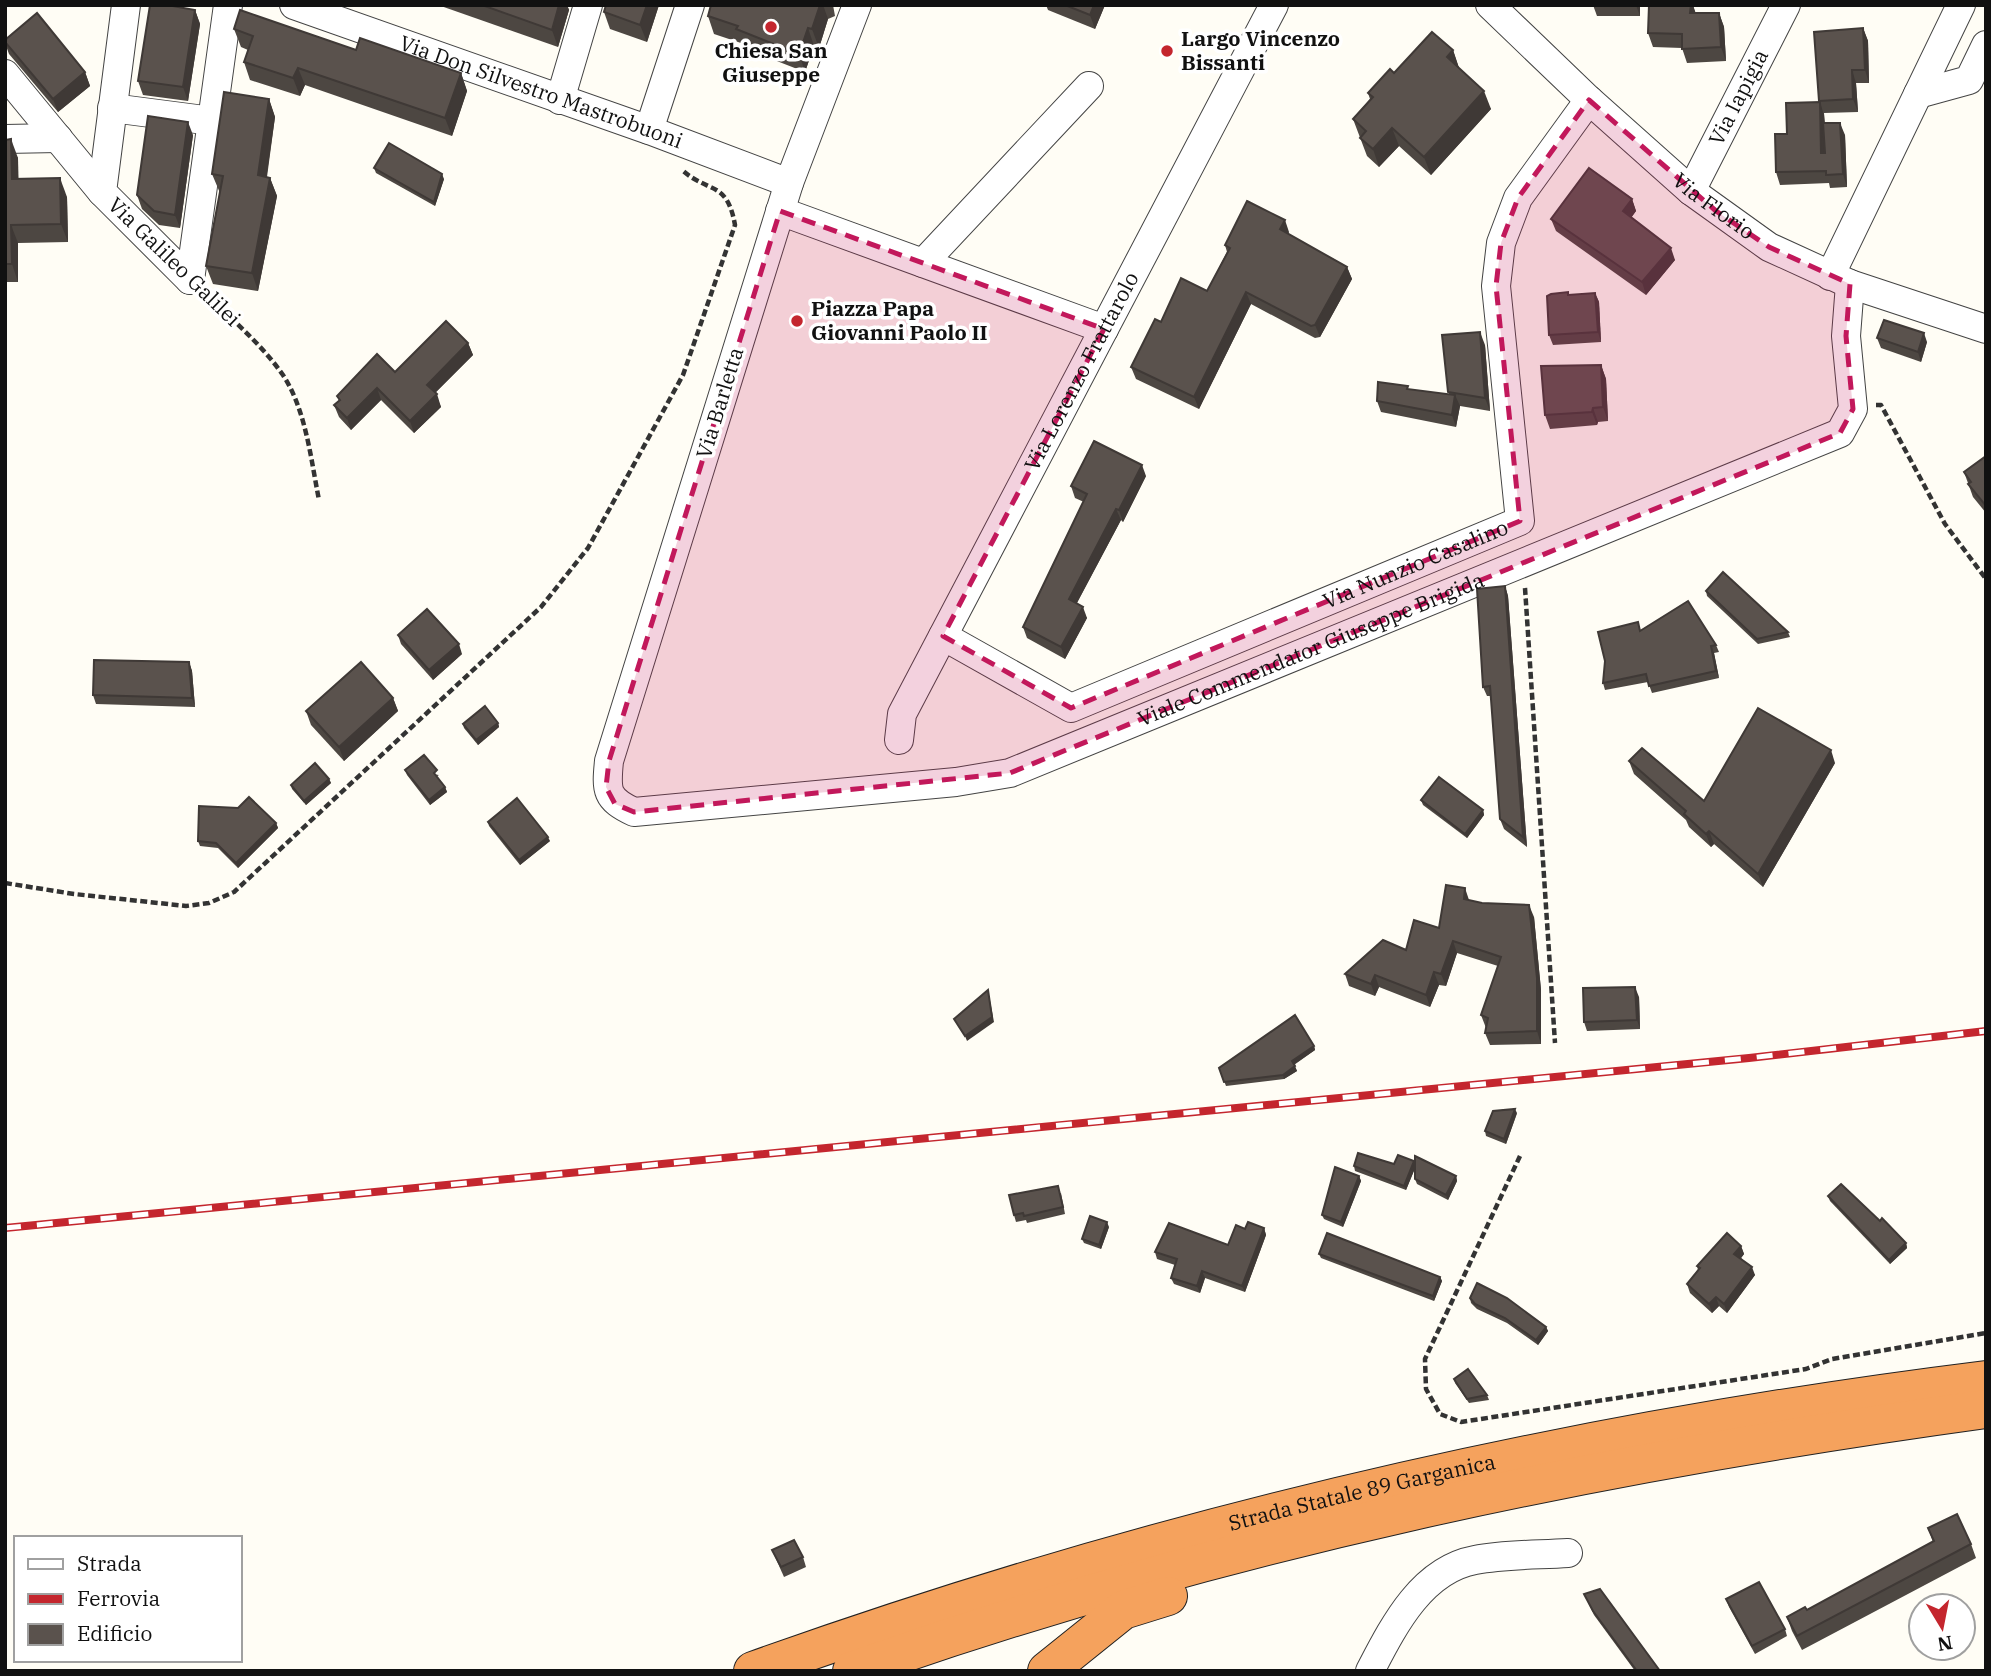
<svg xmlns="http://www.w3.org/2000/svg" width="1991" height="1676" viewBox="0 0 1991 1676" font-family="'IBM Plex Serif',serif">
	<style>
		.lines { fill: none; stroke-linecap: round; stroke-linejoin: round }
		.minor-casing { stroke: #444; stroke-width: 30 }
		.highway-casing { stroke: #222; stroke-width: 40 }
		.path { stroke: #333; stroke-width: 4.5; stroke-dasharray: 7 3.5; stroke-linecap: butt }
		.minor { stroke: #fff; stroke-width: 28 }
		.highway { stroke: #f5a25d; stroke-width: 38 }
		.rail-casing { stroke: #c4262e; stroke-width: 8 }
		.rail { stroke: #fff; stroke-width: 5; stroke-dasharray: 16; stroke-linecap: butt }
		.wall { fill: #4d4742 }
		.shaded-wall { fill: #3f3936 }
		.building { fill: #5a524d; stroke: #3f3936; stroke-width: 2 }
		.marked { fill: #c2185b; fill-opacity: 0.2; stroke: #c2185b; stroke-width: 5; stroke-dasharray: 14 9; stroke-linejoin: round }
		.poi-dot { fill: #c4262e; stroke: #fff; stroke-width: 2.5 }
		.labels { text-anchor: middle; stroke-width: 7; stroke-linejoin: round; paint-order: stroke }
		.poi-label { font-size: 21px; font-weight: bold; fill: #111; stroke: #fff; text-anchor: start }
		.street-label { font-size: 21px; fill: #111; stroke: #fff }
	</style>
	<rect width="100%" height="100%" fill="#fffdf5"/>
	<g class="lines">
		<defs>
			<g id="minor">
				<polyline points="126,5 102,192 190,280"/>
				<path id="s1" d="M294 5 649 130 789 183"/>
				<path id="s2" d="M857 5 789 183 609 761C606 791 606 799 634 812L956 782 1010 773 1840 433 1853 409 1846 336 1850 284"/>
				<path id="s3" d="M1490 5 1589 100 1691 191 1769 247 1850 284 1986 329"/>
				<polyline points="5,74 102,192"/>
				<polyline points="1918,94 1969,80 1986,45"/>
				<polyline points="560,100 588,5"/>
				<polyline points="112,108 212,121"/>
				<polyline points="649,130 690,5"/>
				<polyline points="5,139 58,138"/>
				<path id="s4" d="M1691 191 1786 5"/>
				<polyline points="780,211 1104,329"/>
				<polyline points="923,263 1089,86"/>
				<polyline points="1830,276 1961,5"/>
				<polyline points="190,280 228,5"/>
				<path id="s5" d="M943 636 1071 708 1520 521 1496 286 1501 243 1518 198 1589 100"/>
				<path id="s6" d="M899 740 902 714 1274 5"/>
				<path d="M1370 1671C1393 1627 1421 1570 1475 1560 1505 1554 1538 1555 1568 1553"/>
			</g>
			<g id="highway">
				<path id="s7" d="M753 1671C1152 1528 1566 1432 1986 1380"/>
				<path d="M852 1671C1219 1541 1600 1462 1986 1409"/>
				<polyline points="1047,1671 1123,1610 1168,1596"/>
			</g>
		</defs>
		<use href="#minor" class="minor-casing"/>
		<use href="#highway" class="highway-casing"/>
		<g class="path">
			<path d="M207 296C233 320 262 345 283 375 306 410 311 460 319 500"/>
			<polyline points="1876,405 1881,405 1945,524 1986,579"/>
			<polyline points="1525,588 1555,1043"/>
			<path d="M5 883 74 894 186 906 209 903 234 892 541 607 588 548 683 375 735 225C727 180 709 194 682 170"/>
			<polyline points="1520,1156 1425,1359 1426,1389 1440,1414 1461,1422 1806,1369 1832,1359 1986,1333"/>
		</g>
		<use href="#minor" class="minor"/>
		<use href="#highway" class="highway"/>
		<defs>
			<polyline id="rail" points="5,1228 1749,1058 1986,1031"/>
		</defs>
		<use href="#rail" class="rail-casing"/>
		<use href="#rail" class="rail"/>
	</g>
	<g class="wall">
		<polygon points="438,5 567,5 569,10 558,47"/>
		<polygon points="659,5 647,42 610,29 604,12"/>
		<polygon points="711,5 833,5 835,16 828,19 819,48 814,46 805,72 743,48 741,43 714,34 708,16"/>
		<polygon points="1046,5 1105,5 1095,29 1048,10"/>
		<polygon points="1593,5 1640,5 1640,16 1597,16"/>
		<polygon points="1649,5 1693,5 1695,13 1719,13 1724,27 1726,61 1687,63 1682,48 1653,47 1648,33"/>
		<polygon points="195,10 200,24 188,101 143,95 138,81"/>
		<polygon points="1863,28 1868,41 1869,83 1856,83 1858,112 1824,113 1825,123 1845,135 1847,187 1830,188 1829,183 1780,185 1776,172 1787,134 1819,102 1819,101"/>
		<polygon points="234,29 356,50 461,73 467,91 452,136 305,85 300,96 250,80 244,62 248,50 241,47"/>
		<polygon points="5,40 85,72 90,86 58,112 9,54 5,43"/>
		<polygon points="1453,50 1459,68 1491,109 1431,175 1399,146 1379,167 1367,156 1353,119 1370,99 1368,93 1394,73"/>
		<polygon points="269,99 275,117 267,177 270,178 277,196 258,291 213,284 206,266 220,193 212,174"/>
		<polygon points="193,135 180,228 159,225 142,209 137,195"/>
		<polygon points="5,140 18,158 18,179 67,197 68,242 18,243 18,282 5,282"/>
		<polygon points="374,168 444,179 435,206 376,173"/>
		<polygon points="1632,199 1636,211 1631,218 1675,260 1646,295 1556,231 1551,219"/>
		<polygon points="1289,232 1288,234 1347,267 1352,279 1320,337 1315,338 1251,304 1199,409 1136,379 1131,367 1161,322 1207,291 1227,252 1225,245"/>
		<polygon points="1595,293 1599,302 1601,342 1553,345 1549,335 1569,295"/>
		<polygon points="1877,338 1927,342 1921,362 1881,348"/>
		<polygon points="468,343 473,355 435,393 441,407 414,433 381,400 351,430 339,417 334,405 339,401 337,396"/>
		<polygon points="1485,345 1490,411 1460,406 1456,427 1381,412 1377,401 1449,394 1448,392"/>
		<polygon points="1601,365 1606,379 1608,421 1598,422 1597,425 1550,429 1545,415"/>
		<polygon points="1986,456 1986,513 1973,497 1964,472"/>
		<polygon points="1146,476 1123,522 1121,520 1077,603 1087,618 1065,659 1027,638 1023,627 1084,502 1075,498 1071,486"/>
		<polygon points="1505,586 1508,596 1527,847 1504,829 1500,819 1491,696 1487,696 1483,687"/>
		<polygon points="1706,591 1788,632 1790,637 1758,644 1707,596"/>
		<polygon points="1641,631 1716,645 1719,652 1714,653 1719,678 1652,693 1648,682 1605,690 1603,683"/>
		<polygon points="398,635 462,654 433,680 401,644"/>
		<polygon points="189,662 192,671 195,707 96,704 93,695"/>
		<polygon points="393,698 398,711 344,761 311,725 306,711"/>
		<polygon points="498,723 499,727 478,745 464,728 463,724"/>
		<polygon points="1629,761 1704,801 1835,763 1763,887 1714,844 1711,847 1689,827 1686,820 1634,774"/>
		<polygon points="405,770 439,775 436,777 445,787 447,792 430,805 407,775"/>
		<polygon points="329,779 331,783 306,805 292,789 291,785"/>
		<polygon points="1421,800 1483,810 1484,815 1467,838 1423,805"/>
		<polygon points="488,822 550,841 520,865 489,826"/>
		<polygon points="276,823 278,828 238,868 218,848 200,846 198,841"/>
		<polygon points="1469,900 1534,917 1541,990 1541,1044 1490,1045 1485,1033 1486,1028 1481,1015 1498,966 1457,953 1446,986 1439,985 1430,1007 1379,987 1375,996 1349,986 1345,974 1406,950 1439,928"/>
		<polygon points="1639,997 1640,1029 1587,1031 1584,1022"/>
		<polygon points="1314,1046 1315,1050 1294,1065 1297,1071 1284,1079 1226,1086 1219,1068"/>
		<polygon points="1517,1113 1506,1144 1486,1136 1485,1131"/>
		<polygon points="1414,1161 1415,1164 1456,1176 1457,1181 1448,1200 1417,1184 1415,1179 1415,1168 1406,1190 1355,1171 1354,1166 1394,1164"/>
		<polygon points="1359,1176 1361,1181 1343,1227 1324,1219 1322,1215"/>
		<polygon points="1061,1193 1065,1214 1027,1223 1026,1220 1016,1222 1014,1215"/>
		<polygon points="1828,1196 1880,1221 1906,1243 1907,1248 1890,1264 1830,1201"/>
		<polygon points="1109,1227 1101,1249 1084,1243 1082,1239"/>
		<polygon points="1264,1228 1266,1235 1245,1292 1205,1278 1200,1293 1174,1284 1171,1278 1175,1265 1157,1259 1155,1252 1228,1245 1245,1229"/>
		<polygon points="1741,1246 1744,1254 1741,1258 1755,1275 1727,1313 1719,1306 1712,1313 1690,1293 1687,1284 1698,1270 1697,1266"/>
		<polygon points="1319,1254 1440,1277 1442,1281 1434,1301 1321,1258"/>
		<polygon points="1470,1298 1546,1327 1548,1331 1538,1345 1507,1323 1477,1309 1471,1303"/>
		<polygon points="1454,1379 1487,1395 1489,1400 1469,1403 1455,1383"/>
		<polygon points="1928,1528 1971,1544 1976,1558 1802,1650 1792,1631 1787,1617 1807,1610 1933,1542"/>
		<polygon points="772,1550 803,1557 806,1567 784,1577"/>
		<polygon points="1584,1594 1660,1671 1635,1671 1594,1615"/>
		<polygon points="1726,1599 1785,1629 1787,1636 1755,1654 1729,1607"/>
	</g>
	<g class="shaded-wall">
		<polygon points="559,5 567,5 569,10 558,47 552,30"/>
		<polygon points="647,5 659,5 647,42 640,25"/>
		<polygon points="820,5 823,5 828,19 819,48 812,29"/>
		<polygon points="1094,5 1105,5 1095,29 1090,15"/>
		<polygon points="1636,5 1640,5 1640,16"/>
		<polygon points="1691,5 1693,5 1696,14 1690,13"/>
		<polygon points="195,10 200,24 188,101 183,87"/>
		<polygon points="1719,13 1724,27 1726,61 1721,47"/>
		<polygon points="808,28 814,46 805,72 799,54"/>
		<polygon points="1863,28 1868,41 1869,83 1865,70"/>
		<polygon points="1453,50 1459,68 1447,57"/>
		<polygon points="298,68 305,85 300,96 293,78"/>
		<polygon points="1852,70 1856,83 1858,112 1853,99"/>
		<polygon points="85,72 90,86 58,112 53,99"/>
		<polygon points="461,73 467,91 452,136 445,118"/>
		<polygon points="1484,91 1491,109 1431,175 1424,157"/>
		<polygon points="269,99 275,117 264,194 258,175"/>
		<polygon points="1820,102 1824,115 1826,166 1821,153"/>
		<polygon points="188,122 193,135 180,228 175,215"/>
		<polygon points="1840,123 1845,135 1847,187 1843,174"/>
		<polygon points="1392,128 1399,146 1379,167 1373,149"/>
		<polygon points="11,139 18,158 19,198 12,179"/>
		<polygon points="442,174 444,179 435,206 434,202"/>
		<polygon points="60,178 67,197 68,242 61,224"/>
		<polygon points="270,178 277,196 258,291 252,273"/>
		<polygon points="1632,199 1636,211 1627,223 1623,211"/>
		<polygon points="1285,220 1289,232 1284,241 1280,229"/>
		<polygon points="11,225 18,243 18,282 12,264"/>
		<polygon points="1671,248 1675,260 1646,295 1642,282"/>
		<polygon points="1347,267 1352,279 1320,337 1315,325"/>
		<polygon points="1246,292 1251,304 1199,409 1194,397"/>
		<polygon points="1595,293 1599,302 1601,342 1598,332"/>
		<polygon points="1480,332 1485,345 1490,411 1485,398"/>
		<polygon points="1924,333 1927,342 1921,362 1918,352"/>
		<polygon points="468,343 473,355 431,397 427,385"/>
		<polygon points="1601,365 1606,379 1608,421 1603,407"/>
		<polygon points="377,388 381,400 351,430 347,418"/>
		<polygon points="437,394 441,407 414,433 410,421"/>
		<polygon points="1455,395 1460,406 1456,427 1452,415"/>
		<polygon points="1593,408 1598,422 1597,425 1592,412"/>
		<polygon points="1142,465 1146,476 1123,522 1119,510"/>
		<polygon points="1116,509 1121,520 1073,610 1069,599"/>
		<polygon points="1505,586 1508,596 1527,847 1523,837"/>
		<polygon points="1083,607 1087,618 1065,659 1061,647"/>
		<polygon points="459,644 462,654 433,680 429,670"/>
		<polygon points="1711,646 1714,653 1719,678 1716,671"/>
		<polygon points="189,662 192,671 195,707 192,698"/>
		<polygon points="393,698 398,711 344,761 339,747"/>
		<polygon points="498,723 499,727 478,745 476,740"/>
		<polygon points="1831,750 1835,763 1763,887 1758,874"/>
		<polygon points="329,779 331,783 306,805 304,801"/>
		<polygon points="445,787 447,792 430,805 429,800"/>
		<polygon points="1483,810 1484,815 1467,838 1465,834"/>
		<polygon points="276,823 278,828 238,868 236,863"/>
		<polygon points="1709,831 1714,844 1711,847 1706,834"/>
		<polygon points="548,837 550,841 520,865 519,860"/>
		<polygon points="1465,888 1469,900 1468,911 1464,899"/>
		<polygon points="1529,905 1534,917 1541,990 1541,1044 1537,1031"/>
		<polygon points="1453,941 1457,953 1446,986 1441,974"/>
		<polygon points="1434,972 1439,985 1430,1007 1426,995"/>
		<polygon points="1375,975 1379,987 1375,996 1371,984"/>
		<polygon points="1635,987 1639,997 1640,1029 1637,1020"/>
		<polygon points="988,990 994,1022 967,1041 965,1036"/>
		<polygon points="1314,1046 1315,1050 1293,1065 1292,1061"/>
		<polygon points="1295,1066 1297,1071 1284,1079 1283,1075"/>
		<polygon points="1515,1109 1517,1113 1506,1144 1504,1139"/>
		<polygon points="1414,1161 1416,1166 1406,1190 1404,1186"/>
		<polygon points="1359,1176 1361,1181 1343,1227 1341,1222"/>
		<polygon points="1456,1176 1457,1181 1448,1200 1446,1195"/>
		<polygon points="1107,1222 1109,1227 1101,1249 1099,1245"/>
		<polygon points="1264,1228 1266,1235 1245,1292 1242,1286"/>
		<polygon points="1906,1243 1907,1248 1890,1264 1889,1260"/>
		<polygon points="1741,1246 1744,1254 1738,1262 1734,1254"/>
		<polygon points="1752,1267 1755,1275 1727,1313 1724,1304"/>
		<polygon points="1202,1271 1205,1278 1200,1293 1197,1286"/>
		<polygon points="1440,1277 1442,1281 1434,1301 1433,1296"/>
		<polygon points="1716,1297 1719,1306 1712,1313 1709,1304"/>
		<polygon points="1546,1327 1548,1331 1538,1345 1536,1340"/>
	</g>
	<g class="building">
		<polygon points="150,5 167,5 195,10 183,87 138,81"/>
		<polygon points="482,5 559,5 552,30"/>
		<polygon points="606,5 647,5 640,25 604,12"/>
		<polygon points="711,5 820,5 812,29 808,28 799,54 736,29 738,26 708,16"/>
		<polygon points="1065,5 1094,5 1090,15"/>
		<polygon points="1649,5 1691,5 1690,13 1719,13 1721,47 1682,49 1682,34 1648,33"/>
		<polygon points="240,10 356,50 360,38 461,73 445,118 298,68 293,78 244,62 253,36 234,29"/>
		<polygon points="37,13 85,72 53,99 5,42 5,40"/>
		<polygon points="1863,28 1865,70 1852,70 1853,99 1819,101 1814,32"/>
		<polygon points="1432,32 1453,50 1447,57 1484,91 1424,157 1392,128 1373,149 1360,138 1366,131 1353,119 1373,97 1368,93 1390,69 1394,73"/>
		<polygon points="224,92 269,99 258,175 270,178 252,273 206,266 223,176 212,174"/>
		<polygon points="1820,102 1821,153 1825,153 1823,123 1840,123 1843,174 1826,175 1826,171 1776,172 1775,134 1787,134 1786,103"/>
		<polygon points="148,116 188,122 175,215 154,211 137,195"/>
		<polygon points="11,139 12,179 60,178 61,224 11,225 12,264 5,264 5,140"/>
		<polygon points="389,143 442,174 434,202 374,168"/>
		<polygon points="1589,168 1632,199 1623,211 1671,248 1642,282 1551,219"/>
		<polygon points="1247,201 1285,220 1280,229 1347,267 1315,325 1311,326 1246,292 1194,397 1131,367 1155,319 1161,322 1181,278 1207,291 1230,248 1225,245"/>
		<polygon points="1568,292 1568,295 1595,293 1598,332 1549,335 1547,296 1551,294"/>
		<polygon points="1884,320 1924,333 1918,352 1877,338"/>
		<polygon points="446,321 468,343 427,385 437,394 410,421 377,388 347,418 334,405 340,400 337,396 377,354 395,372"/>
		<polygon points="1480,332 1485,398 1448,392 1442,335"/>
		<polygon points="1601,365 1603,407 1593,408 1592,412 1545,415 1541,366"/>
		<polygon points="1378,382 1408,386 1407,389 1455,395 1452,415 1377,401"/>
		<polygon points="1094,441 1142,465 1119,510 1116,509 1069,599 1083,607 1061,647 1023,627 1087,494 1071,486"/>
		<polygon points="1986,456 1986,506 1968,484 1971,482 1964,472"/>
		<polygon points="1723,572 1788,632 1757,639 1706,591"/>
		<polygon points="1505,586 1523,837 1500,819 1490,686 1483,687 1477,589"/>
		<polygon points="1688,601 1716,645 1711,646 1716,671 1649,686 1646,674 1603,683 1605,661 1598,632 1638,622 1640,631"/>
		<polygon points="427,609 459,644 429,670 398,635"/>
		<polygon points="94,660 189,662 192,698 93,695"/>
		<polygon points="361,662 393,698 339,747 306,711"/>
		<polygon points="485,706 498,723 476,740 463,724"/>
		<polygon points="1758,708 1831,750 1758,874 1709,831 1706,834 1684,814 1686,811 1629,761 1642,748 1704,801"/>
		<polygon points="424,755 437,770 434,773 445,787 429,800 405,770"/>
		<polygon points="315,763 329,779 304,801 291,785"/>
		<polygon points="1439,777 1483,810 1465,834 1421,800"/>
		<polygon points="249,797 276,823 236,863 216,843 198,841 199,806 238,808"/>
		<polygon points="517,798 548,837 519,860 488,822"/>
		<polygon points="1446,885 1465,888 1464,899 1482,903 1529,905 1537,978 1537,1031 1485,1033 1488,1018 1481,1015 1501,957 1453,941 1441,974 1434,972 1426,995 1375,975 1371,984 1345,974 1383,940 1406,950 1414,920 1439,928"/>
		<polygon points="1635,987 1637,1020 1584,1022 1583,988"/>
		<polygon points="988,990 992,1017 965,1036 954,1019"/>
		<polygon points="1295,1015 1314,1046 1292,1061 1295,1066 1283,1075 1224,1082 1219,1068"/>
		<polygon points="1515,1109 1504,1139 1485,1131 1493,1111"/>
		<polygon points="1358,1153 1394,1164 1398,1155 1414,1161 1404,1186 1354,1166"/>
		<polygon points="1415,1156 1456,1176 1446,1195 1415,1179"/>
		<polygon points="1335,1167 1359,1176 1341,1222 1322,1215"/>
		<polygon points="1841,1184 1880,1221 1882,1218 1906,1243 1889,1260 1828,1196"/>
		<polygon points="1058,1186 1063,1207 1024,1216 1023,1213 1014,1215 1009,1195"/>
		<polygon points="1090,1216 1107,1222 1099,1245 1082,1239"/>
		<polygon points="1248,1222 1264,1228 1242,1286 1202,1271 1197,1286 1171,1278 1177,1259 1155,1252 1169,1223 1228,1245 1236,1225 1245,1229"/>
		<polygon points="1327,1233 1440,1277 1433,1296 1319,1254"/>
		<polygon points="1727,1233 1741,1246 1734,1254 1752,1267 1724,1304 1716,1297 1709,1304 1687,1284 1700,1268 1697,1266"/>
		<polygon points="1477,1283 1507,1298 1546,1327 1536,1340 1505,1318 1475,1304 1470,1298"/>
		<polygon points="1468,1369 1487,1395 1467,1399 1454,1379"/>
		<polygon points="1957,1514 1971,1544 1797,1636 1787,1617 1805,1607 1807,1610 1934,1541 1928,1528"/>
		<polygon points="794,1540 803,1557 781,1567 772,1550"/>
		<polygon points="1759,1582 1785,1629 1752,1646 1726,1599"/>
		<polygon points="1600,1589 1660,1671 1637,1671 1593,1611 1584,1594"/>
	</g>
	<path class="marked" d="M1589 100 1716 211 1769 247 1850 284 1846 336 1853 409 1840 433 1010 773 634 812 615 804 606 787 609 761 780 211 1104 329 943 636 1071 708 1520 521 1496 286 1501 243 1518 198Z"/>
	<g class="poi-dot">
		<circle cx="771" cy="27" r="7"/>
		<circle cx="1167" cy="51" r="7"/>
		<circle cx="797" cy="321" r="7"/>
	</g>
	<g class="labels">
		<g class="poi-label">
			<text x="1181" y="46">Largo Vincenzo<tspan x="1181" dy="24">Bissanti</tspan></text>
			<text x="771" y="58" text-anchor="middle">Chiesa San<tspan x="771" dy="24">Giuseppe</tspan></text>
			<text x="811" y="316">Piazza Papa<tspan x="811" dy="24">Giovanni Paolo II</tspan></text>
		</g>
		<g class="street-label">
			<text dy="7" stroke="none"><textPath href="#s1" startOffset="262">Via Don Silvestro Mastrobuoni</textPath></text>
			<text dy="7" stroke="none"><textPath href="#s4" startOffset="105">Via Iapigia</textPath></text>
			<text dy="7" stroke="none"><textPath href="#s3" startOffset="301">Via Florio</textPath></text>
			<text transform="translate(174 262) rotate(44)" y="7">Via Galileo Galilei</text>
			<text dy="7" stroke="none"><textPath href="#s6" startOffset="413">Via Lorenzo Frattarolo</textPath></text>
			<text transform="translate(720 403) rotate(-73)" y="7">Via Barletta</text>
			<text dy="7" stroke="none"><textPath href="#s5" startOffset="520">Via Nunzio Casalino</textPath></text>
			<text dy="7" stroke="none"><textPath href="#s2" startOffset="1563">Viale Commendator Giuseppe Brigida</textPath></text>
			<text dy="7" stroke="none"><textPath href="#s7" startOffset="635">Strada Statale 89 Garganica</textPath></text>
		</g>
	</g>
	<rect width="1991" height="1676" fill="none" stroke="#111111" stroke-width="14"/>
	<rect x="14" y="1536" width="228" height="126" fill="#ffffff" stroke="#a0a0a0" stroke-width="2"/>
	<rect x="28" y="1559" width="35" height="10" fill="#ffffff" stroke="#a0a0a0" stroke-width="2"/>
	<text x="77" y="1571" font-size="21" fill="#111111">Strada</text>
	<rect x="28" y="1594" width="35" height="10" fill="#c4262e" stroke="#a0a0a0" stroke-width="2"/>
	<text x="77" y="1606" font-size="21" fill="#111111">Ferrovia</text>
	<rect x="28" y="1624" width="35" height="21" fill="#5a524d" stroke="#a0a0a0" stroke-width="2"/>
	<text x="77" y="1641" font-size="21" fill="#111111">Edificio</text>
	<g transform="translate(1942 1627) rotate(170)"><circle r="33" fill="#ffffff" stroke="#a0a0a0" stroke-width="2"/>
	<path d="M0-5L12 26L0 18L-12 26Z" fill="#c4262e"/>
	<text y="-10" font-size="19" font-weight="bold" text-anchor="middle" fill="#111111">N</text>
	</g>
</svg>
